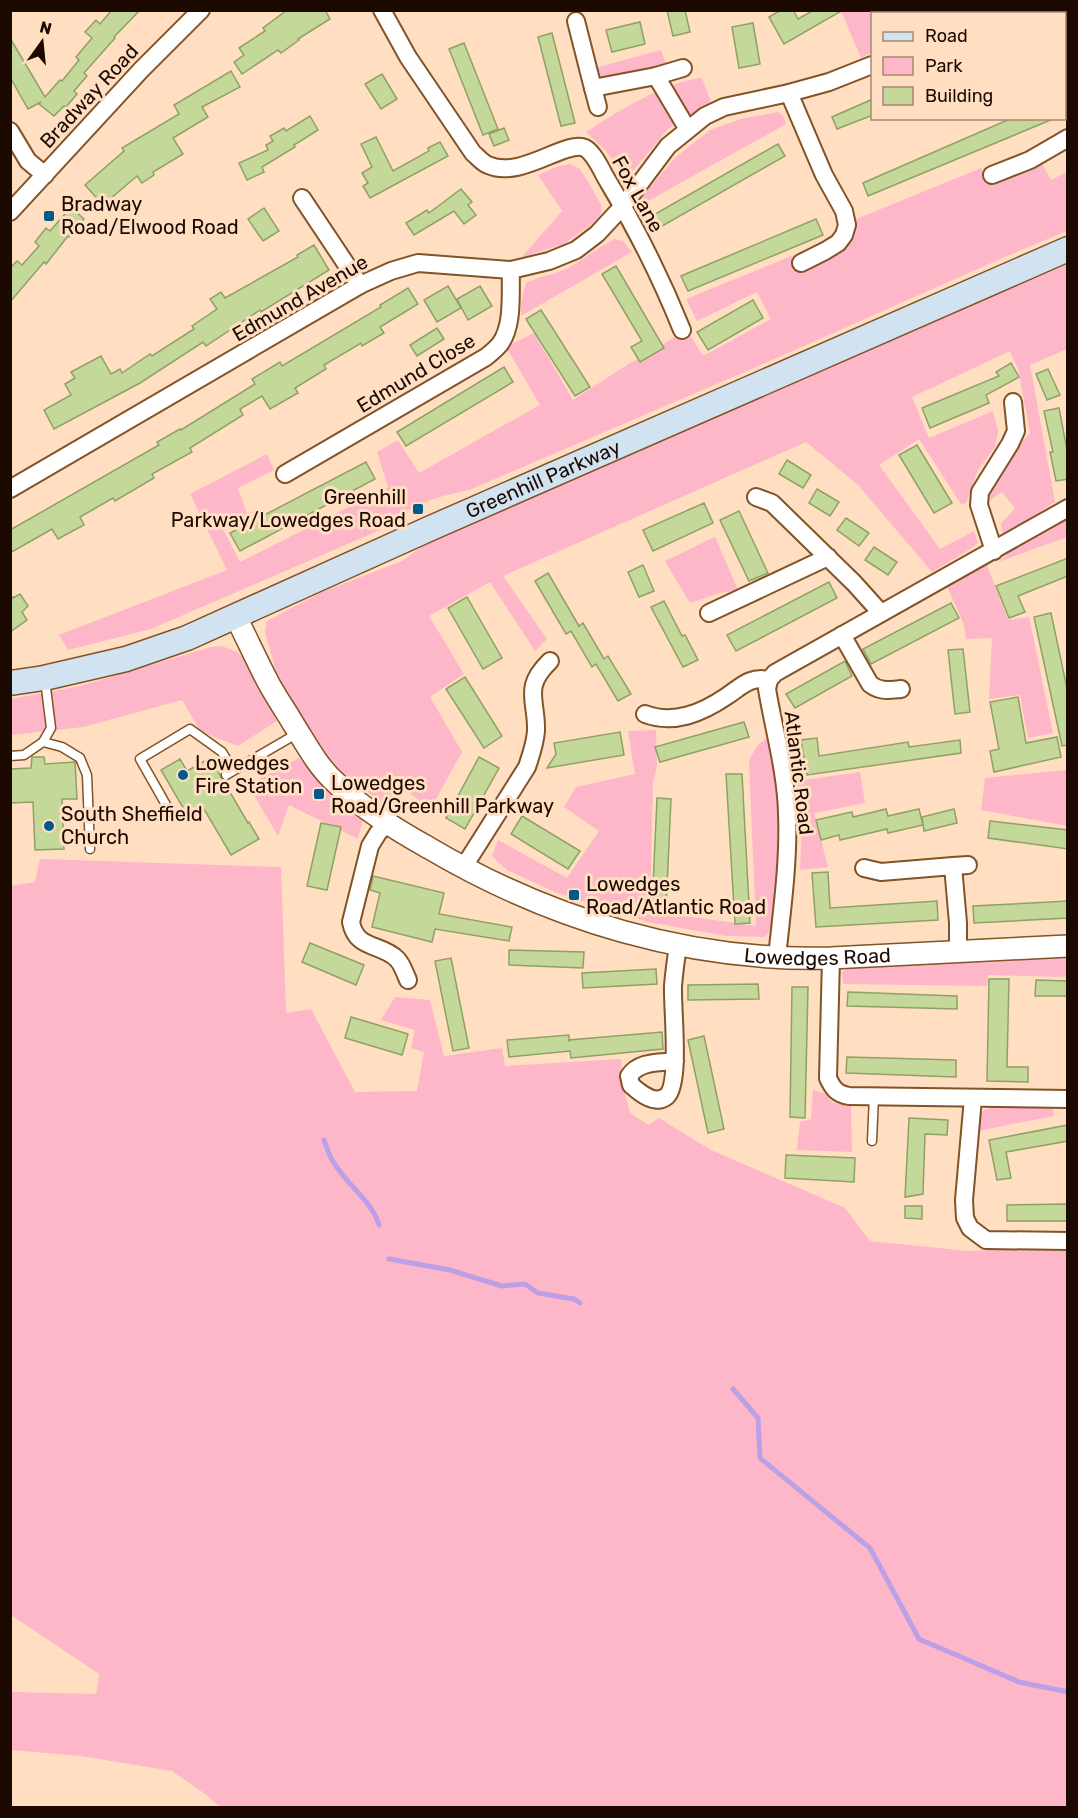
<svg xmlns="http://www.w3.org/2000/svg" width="1078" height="1818" viewBox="0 0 1078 1818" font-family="Rubik,sans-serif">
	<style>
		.green { fill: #fdb7c9 }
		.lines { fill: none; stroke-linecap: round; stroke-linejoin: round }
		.stream { stroke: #bca0e6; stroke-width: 5 }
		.building { fill: #c4d899; stroke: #8fa164; stroke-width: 1.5 }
		.service-casing { stroke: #815326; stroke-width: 11 }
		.minor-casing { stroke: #815326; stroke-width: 20 }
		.tertiary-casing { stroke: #815326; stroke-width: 24 }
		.secondary-casing { stroke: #815326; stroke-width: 27 }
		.service { stroke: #fff; stroke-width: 8 }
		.minor { stroke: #fff; stroke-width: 16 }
		.tertiary { stroke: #fff; stroke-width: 21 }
		.secondary { stroke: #d1e3f0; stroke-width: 24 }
		.poi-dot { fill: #005b8c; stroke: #ffdec2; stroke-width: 2 }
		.labels { text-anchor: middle; stroke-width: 6; stroke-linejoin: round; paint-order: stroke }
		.street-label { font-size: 20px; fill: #1c0a00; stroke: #ffdec2 }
		.poi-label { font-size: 20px; fill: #1c0a00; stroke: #ffdec2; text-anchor: start }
	</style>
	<rect width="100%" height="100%" fill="#ffdec2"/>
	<g class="green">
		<polygon points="841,11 893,11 894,13 872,14 872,52 861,58"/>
		<polygon points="661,50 666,64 663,70 607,81 598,76 595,68"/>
		<path d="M702 78 711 102 668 129 632 172 625 175 604 149 586 132C617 112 666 81 702 78Z"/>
		<polygon points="778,112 783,116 786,124 641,205 640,198 676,157 710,130 741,119"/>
		<path d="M1041 162 1051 180 1067 172V231L1007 256 754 368 469 490C431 498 410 505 380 530L151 629 68 650 59 635 227 570 190 494 267 454 274 470 238 488 247 514 223 529 240 562 388 487 377 452 398 440 419 473 540 405 506 347 534 333 573 400 622 368 687 330 703 356 771 319 757 292 697 321 686 299 794 255 803 269 854 220 981 168 990 185Z"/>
		<polygon points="570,164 580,169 590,185 601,205 601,214 593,223 564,244 522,257 562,211 538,175 559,166"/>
		<path d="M615 239 623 241 632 252 521 316V302L526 283C539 276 554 275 566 269 584 260 597 247 615 239Z"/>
		<polygon points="1067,259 1067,349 1030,365 1055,502 1003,536 1001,524 1015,508 1002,492 990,500 989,490 1013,452 1030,433 1018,369 1010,351 912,397 929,438 993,411 998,431 995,447 978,470 966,503 961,504 919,439 879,465 940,549 974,531 978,543 972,548 932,572 858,485 806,442 503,576 547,639 535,651 490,582 429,616 464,674 430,697 462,752 431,808 406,791 393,810 340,773 301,718 276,672 265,632 267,621 322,592 402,561 435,537"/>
		<polygon points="1067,518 1067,537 998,562 1024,541"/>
		<polygon points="715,537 738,590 720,593 690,603 665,561"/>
		<polygon points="987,565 1008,620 1029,617 1053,733 1028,738 1020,695 989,699 992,638 966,639 964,625 947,586"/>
		<polygon points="222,646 237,652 252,666 277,721 238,746 201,732 182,700 83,727 11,735 11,699 80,686 211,647"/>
		<polygon points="656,730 657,766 653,782 650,911 756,926 749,760 757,746 770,735 774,747 779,810 779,872 771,928 765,937 726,936 648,922 555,892 507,870 492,856 498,840 567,878 599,831 564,807 576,787 635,774 628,731"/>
		<polygon points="299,758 330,790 363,819 358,839 289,805 278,836 248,785"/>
		<polygon points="1067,770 1067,826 981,810 985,778"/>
		<polygon points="860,772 865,803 814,813 828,867 800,870 802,819 797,781"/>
		<polygon points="40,859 281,867 286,1013 311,1009 355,1092 417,1091 424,1052 411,1048 415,1030 381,1020 395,997 430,1000 444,1056 502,1048 505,1066 621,1059 622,1083 630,1113 649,1125 659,1118 711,1150 845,1208 870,1241 969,1251 1067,1246 1067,1807 220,1807 208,1796 172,1771 81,1756 11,1750 11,1692 96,1694 99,1674 11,1615 10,886 35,882"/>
		<polygon points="1067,956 1067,977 988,975 987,986 843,984 842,972 850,967"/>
		<polygon points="813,1090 824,1093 833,1103 851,1106 852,1152 797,1150 800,1122 811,1119"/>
		<polygon points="995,1107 1052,1107 1054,1116 978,1131 979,1114 986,1109"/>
	</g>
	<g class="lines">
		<g class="stream">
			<path d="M324 1140C328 1151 331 1161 339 1170 352 1189 372 1202 379 1225"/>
			<polyline points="389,1259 450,1270 502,1286 525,1284 538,1293 574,1299 580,1303"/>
			<polyline points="733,1389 758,1418 760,1458 870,1548 919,1639 1019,1682 1068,1692"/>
		</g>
	</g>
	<g class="building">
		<polygon points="112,10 140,10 114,37 115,38 84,73 87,76 74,91 77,94 66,107 64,106 54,116 39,104 41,102 28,109 10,77 10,38 45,97 60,80 62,81 79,60 76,57 92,38 85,32 96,20 100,24"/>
		<polygon points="287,10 325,10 330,19 298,39 299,40 281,53 278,50 242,74 234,62 244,55 239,48 265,31 263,28"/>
		<polygon points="667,10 685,10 690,32 673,36"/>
		<polygon points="781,10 793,10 798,19 814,10 843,10 784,44 769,17"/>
		<polygon points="640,22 645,44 612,52 606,30"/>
		<polygon points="753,23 760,64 739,68 732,27"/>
		<polygon points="552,33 575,123 561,126 538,37"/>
		<polygon points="464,43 498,129 483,135 449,49"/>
		<polygon points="231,71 240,87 202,107 208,117 173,138 183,154 153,172 154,175 142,183 137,176 103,205 85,185 124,151 122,148 179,114 174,105"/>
		<polygon points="382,74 397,99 381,109 365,84"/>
		<polygon points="873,99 873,115 837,129 832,117"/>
		<polygon points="310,116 318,130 294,145 295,147 262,167 264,172 247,180 239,163 268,150 266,145 273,141 270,136 284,128 286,131"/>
		<polygon points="1012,118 1053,119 868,196 863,183"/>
		<polygon points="504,128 509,140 494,146 489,134"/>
		<polygon points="376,137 393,171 429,151 428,148 440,142 448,156 370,198 363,186 368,183 362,173 372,167 361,144"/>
		<polygon points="778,144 785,156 657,229 650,217"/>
		<polygon points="461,189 472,202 468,205 476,215 464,224 454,211 414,235 406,223 427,210 429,213"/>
		<polygon points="71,207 84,219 69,237 68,236 46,264 44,262 10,302 10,268 17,261 22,265 39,246 35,242 46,228 50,231"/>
		<polygon points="264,208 279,231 263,241 248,219"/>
		<polygon points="816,219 823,235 688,291 681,276"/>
		<polygon points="314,245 329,270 261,312 260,310 206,346 203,342 140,383 54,429 44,410 71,395 65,384 75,378 71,372 101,356 111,374 120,369 122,373 150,354 152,356 194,329 192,326 217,309 210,299 221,292 225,298 298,257 297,255"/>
		<polygon points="616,266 664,348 640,362 631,347 642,341 602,274"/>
		<polygon points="448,286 461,308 437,322 424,300"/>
		<polygon points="480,286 492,306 468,320 457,299"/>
		<polygon points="408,288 418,304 380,327 384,333 362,346 361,343 324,365 326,369 295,388 298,393 270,409 262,396 240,409 243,415 190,448 192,452 152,474 154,478 115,501 113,498 80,517 84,525 58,539 52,529 10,553 10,530 159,445 157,442 180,429 181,430 255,384 252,379 280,362 282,366 381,307 380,305"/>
		<polygon points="753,300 763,318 708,350 697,332"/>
		<polygon points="541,310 590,387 575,396 526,319"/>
		<polygon points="437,328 444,339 417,356 410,345"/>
		<polygon points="1011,363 1019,377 986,395 989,403 930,428 922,408 999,376 996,372"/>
		<polygon points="504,367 513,382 406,446 397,432"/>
		<polygon points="1048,369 1060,395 1047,400 1036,374"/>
		<polygon points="1059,408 1068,455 1068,479 1056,481 1050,452 1053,452 1044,411"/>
		<polygon points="917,445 952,503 934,513 899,455"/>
		<polygon points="787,460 811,475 803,488 779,474"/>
		<polygon points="366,462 375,479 240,551 230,533"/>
		<polygon points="817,489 839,502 830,516 809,503"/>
		<polygon points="704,503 713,523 653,551 643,530"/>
		<polygon points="739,511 768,573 749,581 720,520"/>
		<polygon points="846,518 869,533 859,546 837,530"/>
		<polygon points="874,547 897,562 888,575 865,560"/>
		<polygon points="1068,558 1068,576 1018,596 1025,612 1009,618 996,586"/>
		<polygon points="643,565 654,591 639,597 628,572"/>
		<polygon points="548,573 579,626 578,627 583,623 604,659 608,656 631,694 618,701 596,664 592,667 571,631 566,634 535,581"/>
		<polygon points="829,582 837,598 736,651 727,635"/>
		<polygon points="10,594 13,598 20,594 28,606 22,612 27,620 10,632"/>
		<polygon points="467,597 502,658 483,669 448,608"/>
		<polygon points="664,601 682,636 685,635 698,660 683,667 651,607"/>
		<polygon points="951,603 959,618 871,664 863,649"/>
		<polygon points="1051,613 1068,693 1068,745 1062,746 1034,617"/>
		<polygon points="963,649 970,712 955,714 948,650"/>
		<polygon points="845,661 852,676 795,708 786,694"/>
		<polygon points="465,677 502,736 484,748 446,689"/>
		<polygon points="1018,697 1026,743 1057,737 1061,757 994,772 990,751 999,749 990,702"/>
		<polygon points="744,722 749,737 660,762 655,747"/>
		<polygon points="620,732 624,755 547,768 556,754 554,743"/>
		<polygon points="817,738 819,756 908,742 909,747 960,740 961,753 807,775 801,740"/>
		<polygon points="32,757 44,757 45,764 75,762 77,799 62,799 64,849 35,850 33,802 10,803 10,769 31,768"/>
		<polygon points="479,757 499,768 465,829 446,818"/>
		<polygon points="210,758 248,823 249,822 259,839 231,855 204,809 189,818 161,770 180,759 187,771"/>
		<polygon points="726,774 742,774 750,923 735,924"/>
		<polygon points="657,798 671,799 666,909 652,908"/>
		<polygon points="886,809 888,816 919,809 923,825 888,833 887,829 840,840 839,835 821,840 816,820 852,812 853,817"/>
		<polygon points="954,809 957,823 924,831 922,817"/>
		<polygon points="522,816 580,851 568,869 511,834"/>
		<polygon points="990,821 1068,830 1068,849 988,838"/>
		<polygon points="321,823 341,827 327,890 307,886"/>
		<polygon points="828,872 830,908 937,901 938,920 816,927 812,873"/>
		<polygon points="373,876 444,893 439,914 512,927 509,941 435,929 432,942 372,927 380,893 370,890"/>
		<polygon points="1068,901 1068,918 974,923 973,906"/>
		<polygon points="310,943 364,965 356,985 302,962"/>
		<polygon points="509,950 584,952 583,968 509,965"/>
		<polygon points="451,958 469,1048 453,1051 435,961"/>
		<polygon points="656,969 657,984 583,988 582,973"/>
		<polygon points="989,979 1009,979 1007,1067 1028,1067 1028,1082 987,1081"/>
		<polygon points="1036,980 1068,981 1068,996 1035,996"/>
		<polygon points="758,984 759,999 688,1000 688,985"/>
		<polygon points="792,987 808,987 805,1118 790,1117"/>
		<polygon points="848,992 957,996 957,1009 847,1006"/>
		<polygon points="351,1017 408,1034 402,1055 345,1038"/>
		<polygon points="662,1032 663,1049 571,1058 570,1051 509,1057 507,1040 569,1035 569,1042 569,1040"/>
		<polygon points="704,1036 724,1129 708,1133 688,1040"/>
		<polygon points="847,1057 956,1060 956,1077 846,1073"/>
		<polygon points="909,1118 948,1120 947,1135 925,1134 923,1194 905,1197"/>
		<polygon points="1068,1125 1068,1141 1006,1152 1011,1178 997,1180 989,1140"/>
		<polygon points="786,1155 855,1158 854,1182 785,1178"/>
		<polygon points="1068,1204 1068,1221 1007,1221 1007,1205"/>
		<polygon points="905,1206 922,1206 922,1219 905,1218"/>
	</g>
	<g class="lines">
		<defs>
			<g id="service">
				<polyline points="43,742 62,747 80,758 87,775 90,849"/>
				<polyline points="10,756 24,755 43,742 51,728 45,680"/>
				<polyline points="226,775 298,733"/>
				<polyline points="173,817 140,759 190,729 222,752 233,770"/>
				<polyline points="872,1141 874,1096"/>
			</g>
			<g id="minor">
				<path d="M382 10 408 57 473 153C478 157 482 163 488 165 521 180 566 139 585 148 594 153 601 169 606 178 635 226 661 278 682 330"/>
				<polyline points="975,14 982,10"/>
				<polyline points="576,21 593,88 656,76 687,128"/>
				<polyline points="656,76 683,68"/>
				<polyline points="593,88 598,107"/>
				<polyline points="789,93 824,175 844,211 847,225 844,235 838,243 825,251 801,263"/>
				<polyline points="10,131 28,161 45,175"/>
				<polyline points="992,175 1030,160 1068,138"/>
				<polyline points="302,198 360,285"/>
				<polyline points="10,212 141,70 201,10"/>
				<path d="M285 474 486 357C491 353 496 349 500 344 514 325 510 292 511 270"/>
				<polyline points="10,489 360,285 391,271 418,263 511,270 549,261 576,250 597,234 623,206 668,146 705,116 724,107 789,93 829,82 872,65"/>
				<polyline points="756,497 772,503 854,583 881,613"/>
				<polyline points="994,551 979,505 980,492 1010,444 1016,431 1013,402"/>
				<polyline points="709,613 828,557"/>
				<path d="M842 635 870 684C880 692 889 690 901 689"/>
				<path d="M645 714C674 725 702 713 727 696 742 686 750 676 769 680"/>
				<path d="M387 823 378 833 370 846 351 922C356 950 381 943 397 959 402 964 405 973 408 980"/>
				<polyline points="953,866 968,865"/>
				<path d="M463 868 527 767C531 755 535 744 536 731 537 700 522 688 550 661"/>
				<polyline points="864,868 881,872 953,866 958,923 958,951"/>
				<path d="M777 957C782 909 789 861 787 813 786 772 774 730 767 689L769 680 775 673 1068 508"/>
				<path d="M831 958 828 1078C833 1089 837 1094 849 1096L1068 1099"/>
				<path d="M675 1061C659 1063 639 1061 629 1076L631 1085C640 1093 655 1106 667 1096 681 1082 672 1008 673 986 674 973 676 959 678 945"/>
				<polyline points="973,1098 964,1200 965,1218 970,1228 986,1240 1068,1241"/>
			</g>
			<g id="tertiary">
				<path id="s1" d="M236 617C247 639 257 661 268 682 276 697 286 711 294 725 306 744 317 765 333 780 361 808 395 829 429 848 551 920 690 962 831 958L1068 946"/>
			</g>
			<g id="secondary">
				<path id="s2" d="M10 683 44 678 126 659 187 638 431 528 1068 249"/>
			</g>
		</defs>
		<use href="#service" class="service-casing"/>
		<use href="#minor" class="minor-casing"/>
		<use href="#tertiary" class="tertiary-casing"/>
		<use href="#secondary" class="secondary-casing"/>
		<use href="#service" class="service"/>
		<use href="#minor" class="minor"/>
		<use href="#tertiary" class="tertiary"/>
		<use href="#secondary" class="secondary"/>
	</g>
	<g class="poi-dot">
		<rect x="43" y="210" width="12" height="12" rx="3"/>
		<rect x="412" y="503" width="12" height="12" rx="3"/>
		<circle cx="183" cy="775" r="6"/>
		<rect x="313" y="788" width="12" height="12" rx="3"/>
		<circle cx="49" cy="826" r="6"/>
		<rect x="568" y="889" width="12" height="12" rx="3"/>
	</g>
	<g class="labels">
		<g class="street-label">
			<text transform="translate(89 96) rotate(-47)" y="7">Bradway Road</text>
			<text transform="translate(638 194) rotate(61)" y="7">Fox Lane</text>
			<text transform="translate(300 298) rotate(-30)" y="7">Edmund Avenue</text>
			<text transform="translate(416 373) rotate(-31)" y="7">Edmund Close</text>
			<text dy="7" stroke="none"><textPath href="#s2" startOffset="573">Greenhill Parkway</textPath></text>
			<text transform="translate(799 773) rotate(83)" y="7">Atlantic Road</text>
			<text dy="7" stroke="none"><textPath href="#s1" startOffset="717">Lowedges Road</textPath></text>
		</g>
		<g class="poi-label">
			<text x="61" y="211">Bradway<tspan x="61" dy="23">Road/Elwood Road</tspan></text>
			<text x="406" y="504" text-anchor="end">Greenhill<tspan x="406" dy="23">Parkway/Lowedges Road</tspan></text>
			<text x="195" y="770">Lowedges<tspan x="195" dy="23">Fire Station</tspan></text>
			<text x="331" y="790">Lowedges<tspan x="331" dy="23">Road/Greenhill Parkway</tspan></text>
			<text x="61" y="821">South Sheffield<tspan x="61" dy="23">Church</tspan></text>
			<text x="586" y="891">Lowedges<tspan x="586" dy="23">Road/Atlantic Road</tspan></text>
		</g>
	</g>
	<rect width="1078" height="1818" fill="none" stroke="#1c0a00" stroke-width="24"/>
	<rect x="871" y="12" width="195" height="108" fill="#ffdec2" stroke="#a48974" stroke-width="1.5"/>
	<rect x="883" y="32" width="30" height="9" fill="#d1e3f0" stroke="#a48974" stroke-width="1.5"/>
	<text x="925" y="42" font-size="18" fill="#1c0a00">Road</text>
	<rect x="883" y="57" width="30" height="18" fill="#fdb7c9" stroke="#a48974" stroke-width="1.5"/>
	<text x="925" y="72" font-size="18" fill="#1c0a00">Park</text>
	<rect x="883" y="87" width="30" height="18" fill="#c4d899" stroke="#a48974" stroke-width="1.5"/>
	<text x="925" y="102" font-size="18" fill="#1c0a00">Building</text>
	<g transform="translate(42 42) rotate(15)" stroke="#ffdec2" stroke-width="4.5" paint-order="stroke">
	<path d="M0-4.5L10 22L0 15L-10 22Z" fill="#1c0a00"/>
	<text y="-9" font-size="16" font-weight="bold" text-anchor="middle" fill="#1c0a00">N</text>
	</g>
</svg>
